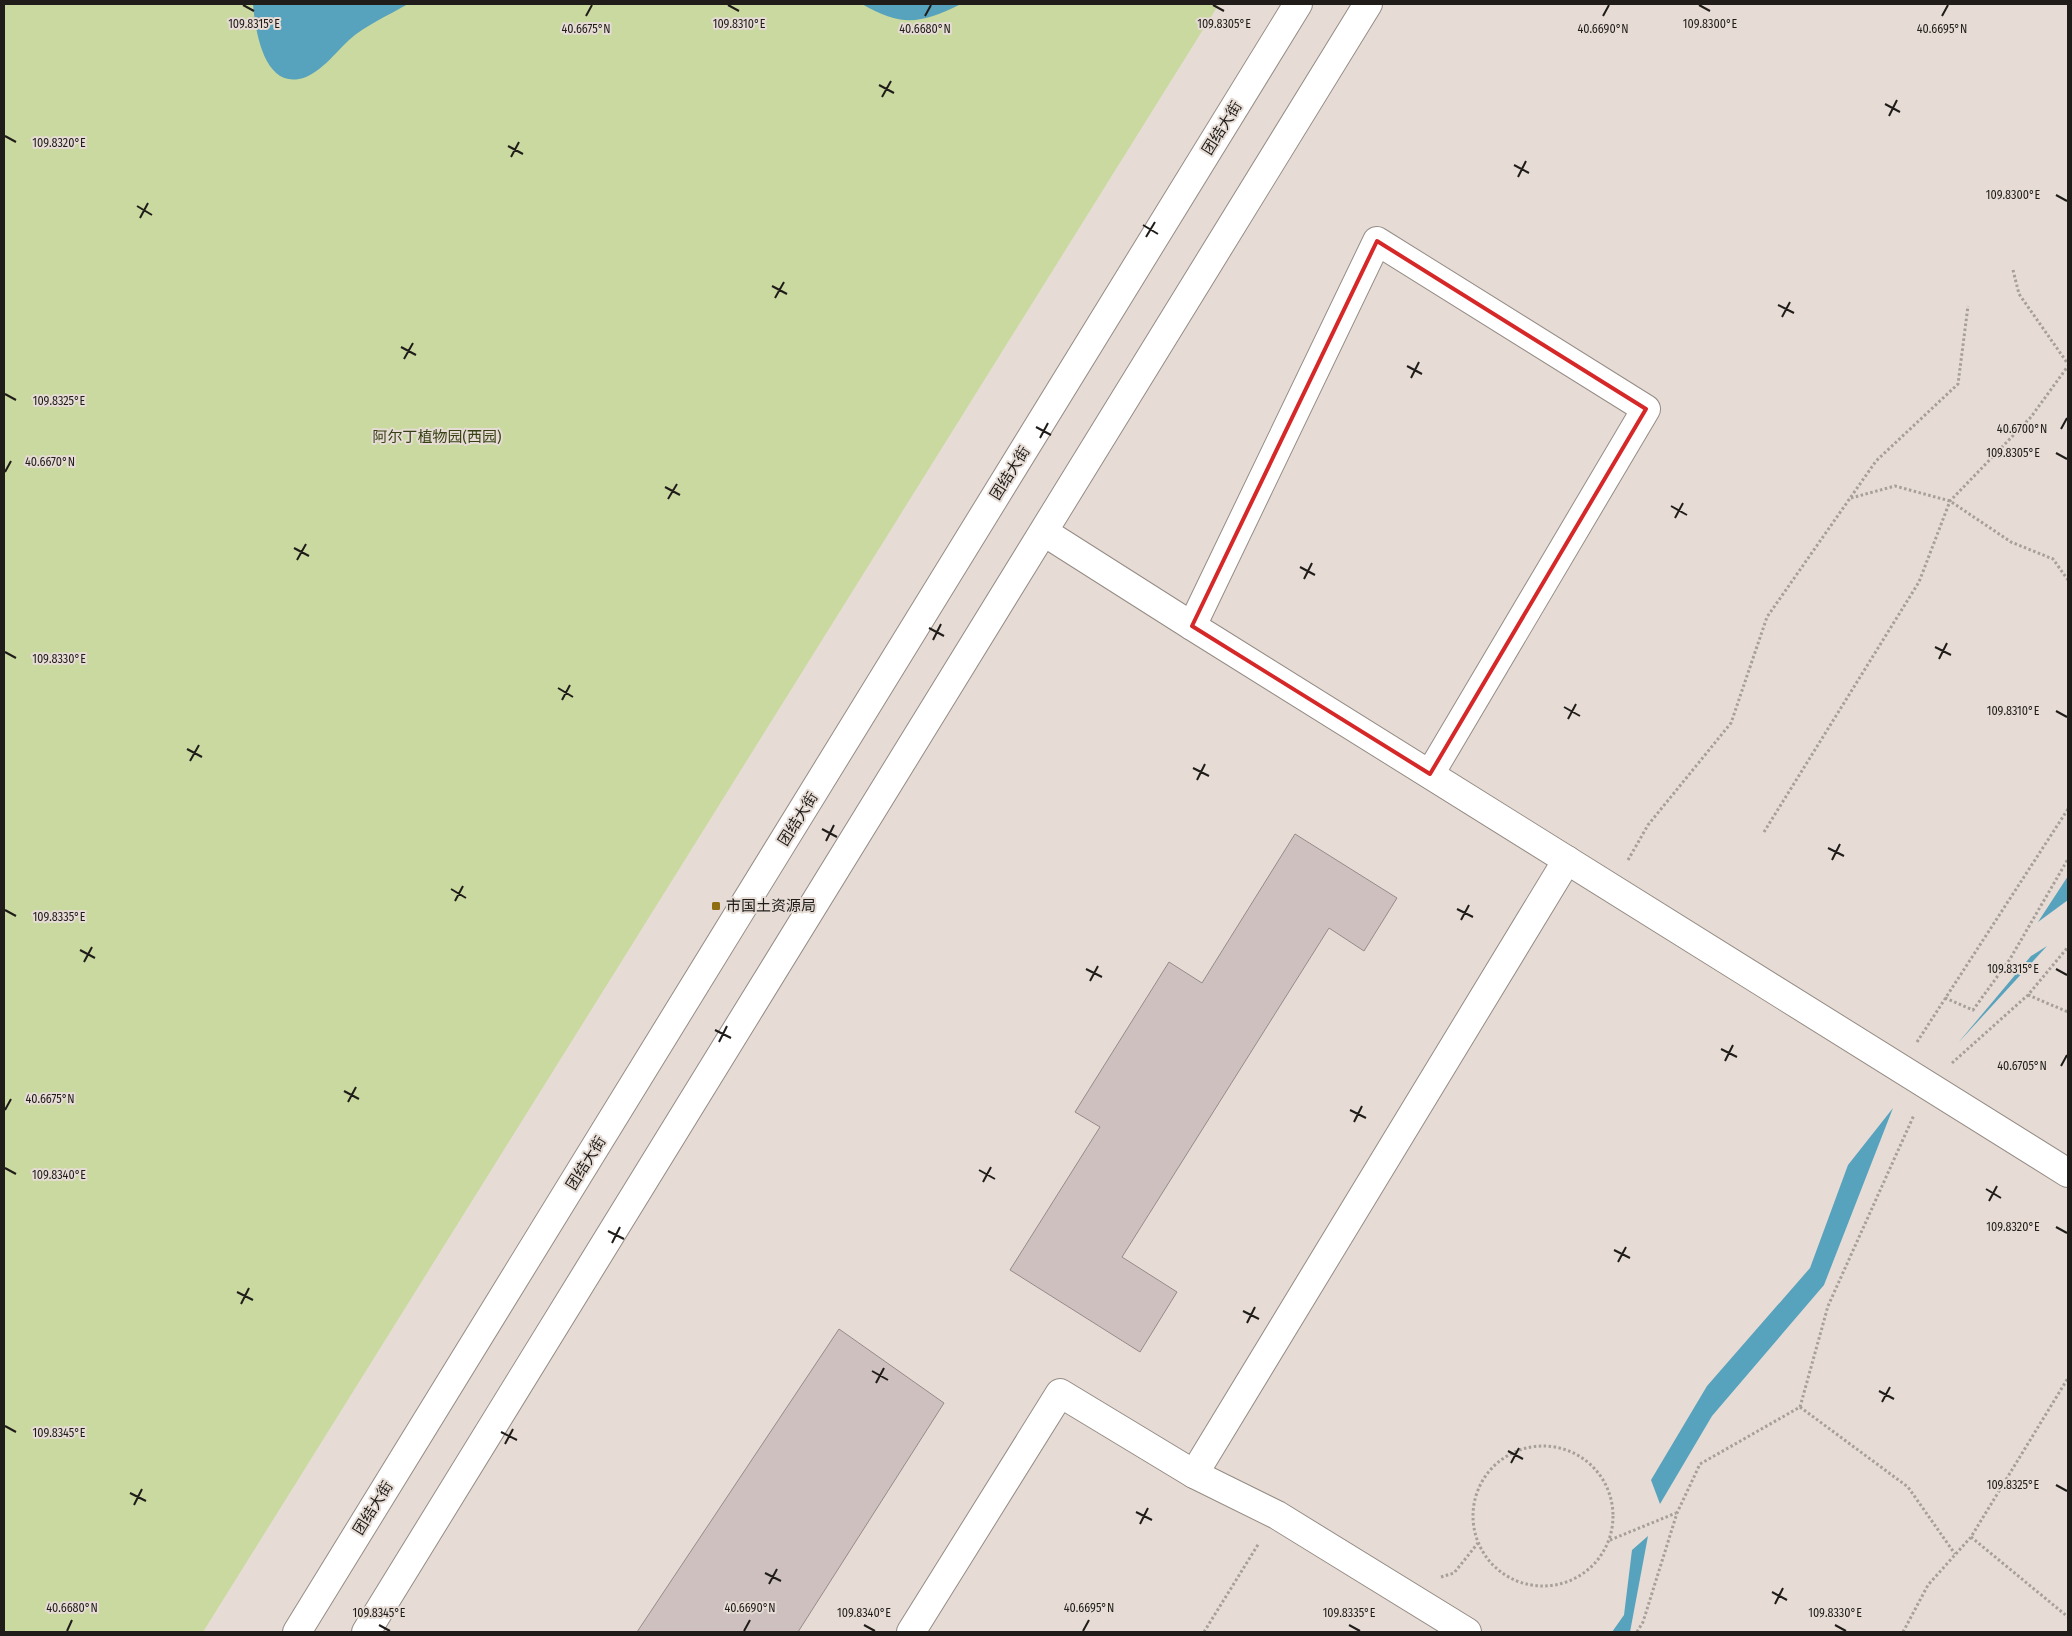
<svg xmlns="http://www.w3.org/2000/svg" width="2072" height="1636" viewBox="0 0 2072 1636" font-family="'Fira Sans Condensed','Noto Sans SC',sans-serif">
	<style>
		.green { fill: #c9d99f }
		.water { fill: #57a2bd }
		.building { fill: #cdc0bf; stroke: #978a89 }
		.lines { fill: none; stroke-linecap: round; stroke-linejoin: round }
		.street-casing { stroke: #958c85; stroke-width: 30 }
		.secondary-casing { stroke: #958c85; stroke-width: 30 }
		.path { stroke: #a79f99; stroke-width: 3; stroke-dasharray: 2.5 2.5; stroke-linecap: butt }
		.street { stroke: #fff; stroke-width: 28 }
		.secondary { stroke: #fff; stroke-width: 28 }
		.marked { fill: none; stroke: #d62828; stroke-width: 4; stroke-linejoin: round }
		.ticks { fill: none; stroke: #1f1c19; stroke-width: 2 }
		.poi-dot { fill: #8e6e11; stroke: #e6dcd5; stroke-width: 2 }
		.labels { text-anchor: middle; stroke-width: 4; stroke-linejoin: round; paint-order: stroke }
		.street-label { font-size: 15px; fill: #1f1c19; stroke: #e6dcd5 }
		.park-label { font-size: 15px; fill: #364012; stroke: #e6dcd5 }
		.poi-label { font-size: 15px; fill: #1f1c19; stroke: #e6dcd5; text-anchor: start }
		.ticks-label { font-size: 12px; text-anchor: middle; fill: #1f1c19; stroke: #e6dcd5; stroke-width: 4; stroke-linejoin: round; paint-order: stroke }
	</style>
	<rect width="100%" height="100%" fill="#e6dcd5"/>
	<polygon class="green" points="4,4 1219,4 203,1632 4,1632"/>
	<g class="water">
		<path d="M253 4H408C389 15 366 25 349 40 336 52 318 76 299 79 263 86 255 28 253 4Z"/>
		<path d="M862 4H961C920 24 902 27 862 4Z"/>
		<polygon points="2068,876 2068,900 2038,922"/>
		<polygon points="2047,946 1958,1043 2031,956"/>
		<polygon points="1893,1108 1824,1285 1712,1416 1660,1504 1651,1480 1707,1386 1810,1268 1848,1165"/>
		<polygon points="1648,1536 1630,1632 1612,1632 1624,1615 1632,1550"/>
	</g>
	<g class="building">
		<polygon points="1295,834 1397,898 1364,951 1329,928 1122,1257 1177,1292 1140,1352 1010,1270 1100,1127 1075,1112 1169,962 1202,983"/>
		<polygon points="839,1329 944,1403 798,1632 637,1632"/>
	</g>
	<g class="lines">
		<defs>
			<g id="street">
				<polyline points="1044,532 1192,626 2068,1173"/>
				<polyline points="1192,626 1377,241 1646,409 1430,774"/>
				<polyline points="1194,1474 1567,860"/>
				<polyline points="911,1632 1060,1393 1194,1474 1277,1515 1467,1632"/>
			</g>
			<g id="secondary">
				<polyline points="297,1632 1298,4"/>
				<polyline points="366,1632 1368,4"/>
			</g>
		</defs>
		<use href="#street" class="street-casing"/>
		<use href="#secondary" class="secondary-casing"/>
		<g class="path">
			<polyline points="2013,270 2019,294 2068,364"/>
			<polyline points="1851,498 1895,486 1950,501 2011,542 2053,559 2068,580"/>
			<polyline points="1764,832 1919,582 1950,501 2031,417 2068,366"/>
			<polyline points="1628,860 1648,825 1731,723 1767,617 1876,461 1958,384 1968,306"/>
			<polyline points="2028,995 2068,1012"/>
			<polyline points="1945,998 1973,1010 2010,959 2068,859"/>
			<polyline points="1917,1042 2068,809"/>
			<polyline points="1952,1063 2028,995 2068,947"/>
			<polyline points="1800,1407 1908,1487 1955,1554"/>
			<circle cx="1543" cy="1516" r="70"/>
			<polyline points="1971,1537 2068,1617"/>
			<polyline points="1610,1540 1676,1513"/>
			<polyline points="1441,1577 1454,1573 1478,1543"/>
			<polyline points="1204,1632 1259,1543"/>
			<polyline points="1637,1632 1643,1622 1677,1513 1700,1464 1800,1407 1828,1306 1914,1115"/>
			<polyline points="1903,1632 1928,1585 1971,1537 2068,1378"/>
		</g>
		<use href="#street" class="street"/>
		<use href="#secondary" class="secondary"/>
	</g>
	<path class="marked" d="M1377 241 1646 409 1430 774 1192 626Z"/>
	<path class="ticks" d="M243 5 254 11M728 5 739 11M1213 5 1224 11M1699 5 1710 11M586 16 592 5M925 16 931 5M1603 16 1609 5M1942 16 1948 5M879 85 894 93M882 97 891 81M1885 104 1900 112M1889 116 1897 100M5 136 16 142M508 146 523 154M511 157 519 142M1514 165 1529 173M1518 177 1526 161M2056 195 2067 201M137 206 152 215M140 218 148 203M1143 225 1158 234M1146 237 1155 222M772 286 787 294M775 298 784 282M1778 305 1794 313M1782 317 1790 302M401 347 416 355M404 359 413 343M1407 366 1422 374M1411 378 1419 362M5 394 16 400M1036 427 1051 435M2061 429 2067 418M1040 438 1048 423M2056 453 2067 459M5 472 11 461M665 487 680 495M668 499 677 484M1671 506 1687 515M1675 518 1683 503M294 548 309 556M297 560 306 544M1300 567 1315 575M1304 579 1312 563M929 628 944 636M933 640 941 624M1935 647 1951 655M5 652 16 658M1939 659 1947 643M558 688 573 697M562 700 570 685M1564 707 1580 716M2056 711 2067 717M1568 719 1576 704M187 749 202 757M190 761 199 745M1193 768 1209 776M1197 780 1205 764M822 829 837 837M826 841 834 825M1828 848 1844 856M1832 860 1840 844M451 889 466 898M455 901 463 886M1457 909 1473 917M5 910 16 916M1461 920 1469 905M80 950 95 958M84 962 92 947M1086 969 1102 977M2056 969 2067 975M1090 981 1098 966M715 1030 731 1038M719 1042 727 1026M1721 1049 1737 1057M1725 1061 1733 1045M2061 1066 2067 1055M344 1091 359 1099M348 1102 356 1087M5 1110 11 1099M1350 1110 1366 1118M1354 1122 1362 1106M5 1168 16 1174M979 1170 995 1179M983 1182 991 1167M1986 1189 2001 1198M1989 1201 1997 1186M2056 1227 2067 1233M608 1231 624 1239M612 1243 620 1227M1614 1250 1630 1258M1618 1262 1626 1247M237 1292 253 1300M241 1304 249 1288M1243 1311 1259 1319M1247 1323 1255 1307M872 1371 888 1380M876 1383 884 1368M1879 1391 1894 1399M1882 1402 1890 1387M5 1426 16 1432M501 1432 517 1440M505 1444 513 1429M1508 1451 1523 1459M1511 1463 1519 1448M2056 1485 2067 1491M130 1493 146 1501M134 1505 142 1489M1136 1512 1152 1520M1140 1524 1148 1508M765 1573 781 1581M769 1584 777 1569M1772 1592 1787 1600M1775 1604 1783 1588M379 1625 390 1631M864 1625 875 1631M1349 1625 1360 1631M1835 1625 1846 1631M67 1631 72 1620M744 1631 750 1620M1083 1631 1089 1620"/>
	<rect class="poi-dot" x="711" y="901" width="10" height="10" rx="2.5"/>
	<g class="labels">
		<g class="street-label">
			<text transform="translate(1222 128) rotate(-58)" y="5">团结大街</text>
			<text transform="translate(1010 473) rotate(-58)" y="5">团结大街</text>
			<text transform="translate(798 819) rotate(-58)" y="5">团结大街</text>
			<text transform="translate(586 1163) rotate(-58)" y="5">团结大街</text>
			<text transform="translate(373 1508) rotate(-58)" y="5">团结大街</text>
		</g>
		<g class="park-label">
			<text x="437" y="442">阿尔丁植物园(西园)</text>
		</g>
		<g class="poi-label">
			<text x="726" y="911">市国土资源局</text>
		</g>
	</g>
	<g class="ticks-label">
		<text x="254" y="28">109.8315°E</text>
		<text x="739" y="28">109.8310°E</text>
		<text x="1224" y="28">109.8305°E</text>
		<text x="1710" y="28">109.8300°E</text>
		<text x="586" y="33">40.6675°N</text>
		<text x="925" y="33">40.6680°N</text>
		<text x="1603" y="33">40.6690°N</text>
		<text x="1942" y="33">40.6695°N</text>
		<text x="59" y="147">109.8320°E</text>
		<text x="2013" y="199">109.8300°E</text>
		<text x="59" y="405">109.8325°E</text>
		<text x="2022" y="433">40.6700°N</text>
		<text x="2013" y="457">109.8305°E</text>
		<text x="50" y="466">40.6670°N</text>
		<text x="59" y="663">109.8330°E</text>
		<text x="2013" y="715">109.8310°E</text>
		<text x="59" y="921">109.8335°E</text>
		<text x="2013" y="973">109.8315°E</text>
		<text x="2022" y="1070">40.6705°N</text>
		<text x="50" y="1103">40.6675°N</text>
		<text x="59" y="1179">109.8340°E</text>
		<text x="2013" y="1231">109.8320°E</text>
		<text x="59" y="1437">109.8345°E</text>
		<text x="2013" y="1489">109.8325°E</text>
		<text x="72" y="1612">40.6680°N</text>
		<text x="750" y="1612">40.6690°N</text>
		<text x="1089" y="1612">40.6695°N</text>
		<text x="379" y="1617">109.8345°E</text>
		<text x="864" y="1617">109.8340°E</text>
		<text x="1349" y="1617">109.8335°E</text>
		<text x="1835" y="1617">109.8330°E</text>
	</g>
	<rect width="2072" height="1636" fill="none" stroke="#1f1c19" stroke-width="10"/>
</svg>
